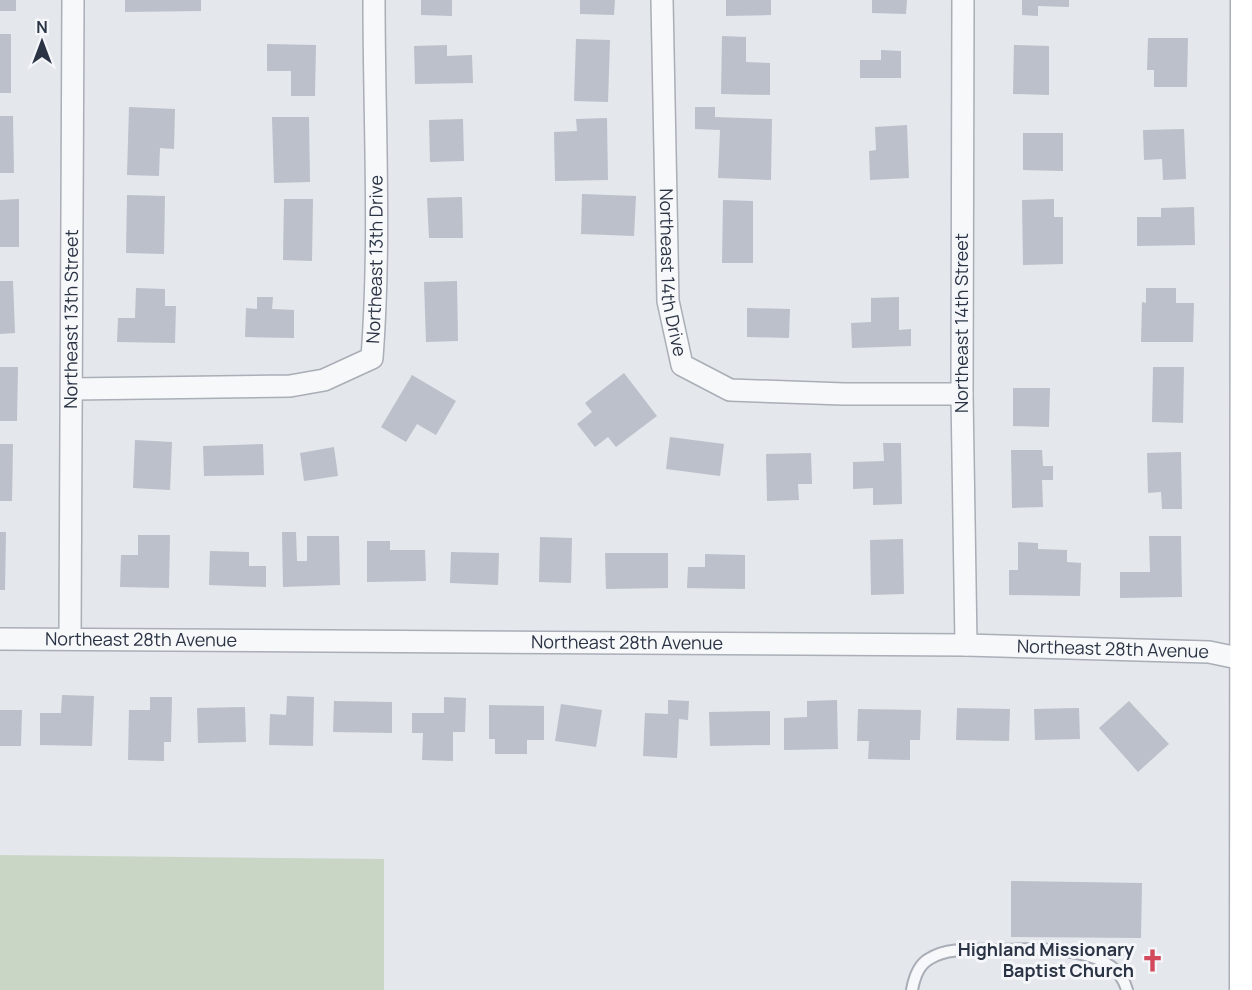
<svg xmlns="http://www.w3.org/2000/svg" width="1252" height="990" viewBox="0 0 1252 990" font-family="Manrope,sans-serif">
	<style>
		.green { fill: #c9d6c5 }
		.building { fill: #bbc0ca }
		.lines { fill: none; stroke-linecap: round; stroke-linejoin: round }
		.lane-casing { stroke: #a9aeb7; stroke-width: 14 }
		.street-casing { stroke: #a9aeb7; stroke-width: 24 }
		.secondary-casing { stroke: #a9aeb7; stroke-width: 33 }
		.lane { stroke: #f7f8fa; stroke-width: 10 }
		.street { stroke: #f7f8fa; stroke-width: 21 }
		.secondary { stroke: #fff; stroke-width: 30 }
		.labels { text-anchor: middle; stroke-width: 6; stroke-linejoin: round; paint-order: stroke }
		.street-label { font-size: 18px; fill: #2b3445; stroke: #f4f6f9 }
		.poi-label { font-size: 18px; font-weight: bold; fill: #2b3445; stroke: #f4f6f9; text-anchor: end }
	</style>
	<rect width="100%" height="100%" fill="#e4e7ec"/>
	<polygon class="green" points="0,855 384,859 384,990 0,990"/>
	<g class="building">
		<rect x="0" y="0" width="16" height="11"/>
		<polygon points="125,0 201,0 201,11 125,12"/>
		<polygon points="421,0 452,0 452,16 421,15"/>
		<polygon points="580,0 615,0 614,15 580,14"/>
		<polygon points="726,0 771,0 771,15 726,16"/>
		<polygon points="872,0 907,0 906,14 872,13"/>
		<polygon points="1022,0 1069,0 1069,7 1038,6 1038,16 1022,15"/>
		<rect x="0" y="34" width="11" height="59"/>
		<polygon points="722,36 746,37 746,62 770,63 770,95 721,94"/>
		<polygon points="1148,38 1188,38 1187,87 1154,87 1154,70 1147,70"/>
		<polygon points="576,39 610,40 608,102 574,101"/>
		<polygon points="267,44 316,45 315,96 291,96 291,71 267,71"/>
		<polygon points="447,45 447,56 472,55 473,83 415,84 414,46"/>
		<polygon points="1014,45 1049,46 1049,95 1013,94"/>
		<polygon points="881,50 901,51 901,78 860,78 860,60 881,60"/>
		<polygon points="129,107 175,109 174,149 160,148 159,176 127,175"/>
		<polygon points="695,107 715,107 715,117 772,119 771,180 718,178 720,130 695,129"/>
		<polygon points="0,116 13,116 14,173 0,173"/>
		<polygon points="272,117 309,117 310,182 274,183"/>
		<polygon points="607,118 608,180 555,181 554,132 577,131 576,119"/>
		<polygon points="463,119 464,161 430,162 429,120"/>
		<polygon points="907,125 909,178 870,180 869,151 876,150 875,127"/>
		<polygon points="1184,129 1186,179 1163,180 1162,159 1144,160 1143,130"/>
		<polygon points="1023,133 1063,133 1063,171 1023,170"/>
		<polygon points="582,194 636,196 634,236 581,234"/>
		<polygon points="127,195 165,196 164,254 126,253"/>
		<polygon points="462,197 463,238 429,238 427,198"/>
		<polygon points="19,199 19,247 0,247 0,200"/>
		<polygon points="284,199 313,199 312,261 283,260"/>
		<polygon points="1054,199 1054,217 1063,217 1063,264 1023,265 1022,200"/>
		<polygon points="723,200 753,201 753,263 722,263"/>
		<polygon points="1194,207 1195,245 1137,246 1137,217 1161,217 1161,208"/>
		<polygon points="0,281 13,281 15,333 0,334"/>
		<polygon points="457,281 458,341 426,342 424,282"/>
		<polygon points="136,288 165,289 165,306 176,306 175,343 117,342 118,318 135,318"/>
		<polygon points="1146,288 1176,288 1176,303 1194,303 1193,342 1141,342 1142,302 1146,303"/>
		<polygon points="257,297 273,297 272,309 294,310 294,338 245,337 246,308 257,309"/>
		<polygon points="899,297 899,330 911,329 911,346 852,348 851,323 871,322 871,298"/>
		<polygon points="747,308 790,309 789,338 747,337"/>
		<polygon points="0,367 18,367 17,421 0,421"/>
		<polygon points="1153,367 1184,367 1183,423 1152,422"/>
		<polygon points="624,373 657,416 616,447 608,437 595,447 577,424 592,412 585,403"/>
		<polygon points="412,375 456,401 436,435 417,424 406,442 381,427"/>
		<polygon points="1013,388 1050,388 1049,427 1013,426"/>
		<polygon points="670,437 724,444 720,476 666,469"/>
		<polygon points="135,440 172,442 170,490 133,488"/>
		<polygon points="883,443 901,443 902,504 873,505 873,488 853,489 853,462 884,461"/>
		<polygon points="0,444 13,444 12,501 0,501"/>
		<polygon points="263,444 264,475 204,476 203,446"/>
		<polygon points="334,447 338,476 304,481 300,453"/>
		<polygon points="1011,450 1042,450 1043,466 1053,466 1053,480 1042,480 1043,507 1012,508"/>
		<polygon points="1181,452 1182,509 1162,509 1161,492 1148,493 1147,453"/>
		<polygon points="811,453 812,484 798,484 799,500 767,501 766,454"/>
		<polygon points="0,532 6,532 5,590 0,590"/>
		<polygon points="282,532 296,532 297,561 307,561 307,536 339,536 340,585 283,587"/>
		<polygon points="138,535 170,535 169,588 120,587 121,555 138,555"/>
		<polygon points="1149,536 1181,536 1182,597 1120,598 1120,572 1150,572"/>
		<polygon points="540,537 572,538 571,583 539,582"/>
		<polygon points="903,539 904,594 871,595 870,540"/>
		<polygon points="367,541 390,541 390,550 425,550 426,581 367,582"/>
		<polygon points="1018,542 1038,543 1038,549 1067,550 1067,562 1081,563 1080,596 1009,595 1009,570 1018,570"/>
		<polygon points="210,551 249,552 249,566 266,566 266,587 209,585"/>
		<polygon points="451,552 499,553 498,585 450,583"/>
		<polygon points="605,553 668,553 668,588 606,589"/>
		<polygon points="705,554 745,555 745,589 687,588 688,567 705,567"/>
		<polygon points="62,695 94,696 92,746 40,745 40,713 61,713"/>
		<polygon points="287,696 314,697 313,746 269,745 270,714 286,715"/>
		<polygon points="150,697 172,697 171,742 164,742 164,761 128,760 129,710 150,710"/>
		<polygon points="444,697 466,698 465,732 453,732 453,761 422,760 423,733 412,733 412,713 444,713"/>
		<polygon points="668,700 689,701 688,720 679,719 677,758 643,756 645,713 668,714"/>
		<polygon points="837,700 838,749 784,750 784,718 807,717 807,701"/>
		<polygon points="334,701 392,702 392,733 333,732"/>
		<polygon points="1129,701 1169,744 1138,772 1099,728"/>
		<polygon points="561,704 602,710 596,747 555,741"/>
		<polygon points="489,705 544,706 544,740 527,740 527,754 495,754 495,739 489,739"/>
		<polygon points="245,707 246,742 198,743 197,708"/>
		<polygon points="957,708 1010,709 1009,741 956,740"/>
		<polygon points="1079,708 1080,739 1035,740 1034,709"/>
		<polygon points="858,709 921,710 920,740 910,740 910,760 868,759 869,741 857,741"/>
		<polygon points="0,710 22,710 21,746 0,746"/>
		<polygon points="770,711 770,745 710,746 709,712"/>
		<polygon points="1011,881 1142,883 1141,938 1011,937"/>
	</g>
	<g class="lines">
		<defs>
			<path id="lane" d="M912 990C914 979 918 965 929 959 947 947 975 950 996 950 1034 949 1115 943 1127 990"/>
			<g id="street">
				<path id="s1" d="M662 0 668 301 682 365 730 390 844 394H962"/>
				<polyline points="963,0 962,394 966,645"/>
				<path id="s2" d="M72 389 290 386 324 380 372 358C381 239 374 119 374 0"/>
				<path id="s3" d="M0 639 966 645 1209 652 1252 661"/>
				<path id="s4" d="M70 639 73 0"/>
			</g>
			<polyline id="secondary" points="1245,990 1246,0"/>
		</defs>
		<use href="#lane" class="lane-casing"/>
		<use href="#street" class="street-casing"/>
		<use href="#secondary" class="secondary-casing"/>
		<use href="#lane" class="lane"/>
		<use href="#street" class="street"/>
		<use href="#secondary" class="secondary"/>
	</g>
	<defs>
		<symbol id="church-bare" viewBox="-9 -9 18 18"><path d="M-1.2-6h2.4v3.5h3.3v2.4h-3.3V6h-2.4V-.1h-3.3v-2.4h3.3Z" fill="#d1495b" stroke="#f4f6f9" stroke-width="2.5" paint-order="stroke"/></symbol>
	</defs>
	<g fill-rule="evenodd">
		<use href="#church-bare" x="1136" y="944" width="33" height="33"/>
	</g>
	<g class="labels">
		<g class="street-label">
			<text dy="6" stroke="none"><textPath href="#s2" startOffset="404">Northeast 13th Drive</textPath></text>
			<text dy="6" stroke="none"><textPath href="#s1" startOffset="273">Northeast 14th Drive</textPath></text>
			<text dy="6" stroke="none"><textPath href="#s4" startOffset="320">Northeast 13th Street</textPath></text>
			<text transform="translate(962 323) rotate(-90)" y="6">Northeast 14th Street</text>
			<text dy="6" stroke="none"><textPath href="#s3" startOffset="141">Northeast 28th Avenue</textPath></text>
			<text dy="6" stroke="none"><textPath href="#s3" startOffset="627">Northeast 28th Avenue</textPath></text>
			<text dy="6" stroke="none"><textPath href="#s3" startOffset="1113">Northeast 28th Avenue</textPath></text>
		</g>
		<g class="poi-label">
			<text x="1134" y="956">Highland Missionary<tspan x="1134" dy="21">Baptist Church</tspan></text>
		</g>
	</g>
	<g transform="translate(42 42)" stroke="#f4f6f9" stroke-width="4.5" paint-order="stroke">
	<path d="M0-4.5L10 22L0 15L-10 22Z" fill="#2b3445"/>
	<text y="-9" font-size="16" font-weight="bold" text-anchor="middle" fill="#2b3445">N</text>
	</g>
</svg>
